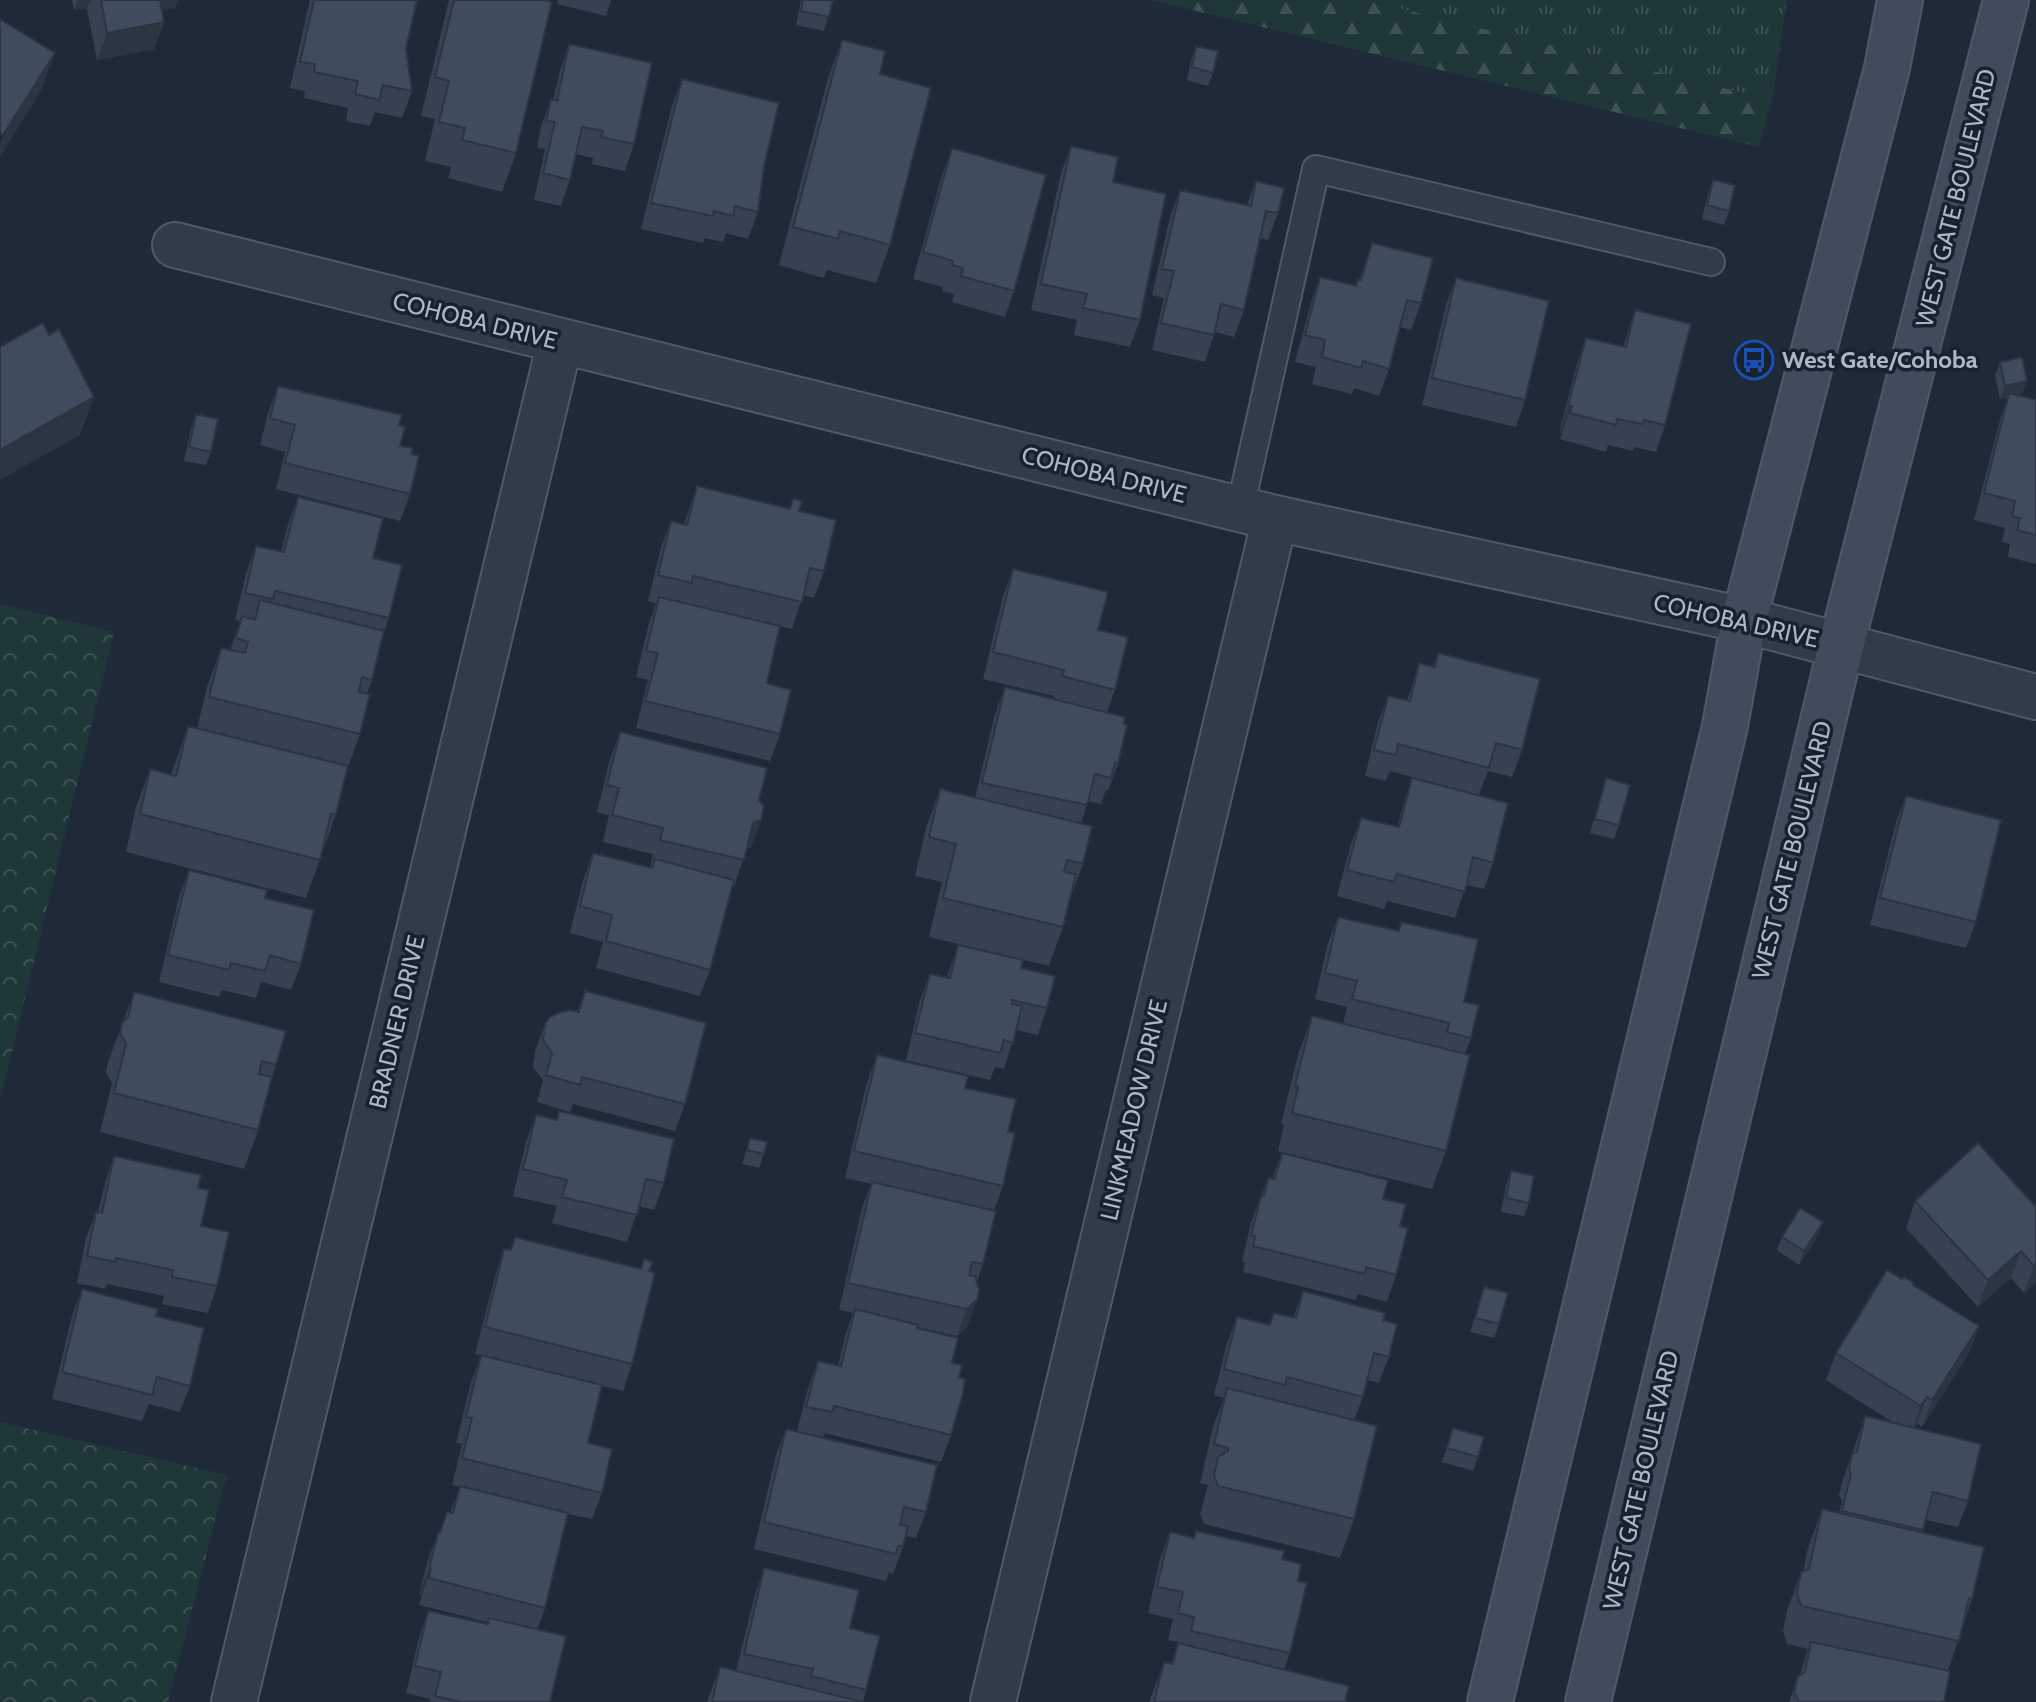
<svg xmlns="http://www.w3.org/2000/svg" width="2036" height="1702" viewBox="0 0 2036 1702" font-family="Cabin,sans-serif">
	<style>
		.grass { fill: url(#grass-tufts) }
		.forest { fill: url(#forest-firs) }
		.park { fill: url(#park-crowns) }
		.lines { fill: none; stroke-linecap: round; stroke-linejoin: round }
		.lane-casing { stroke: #4f5967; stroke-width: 30 }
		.street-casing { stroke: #4f5967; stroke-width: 48 }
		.secondary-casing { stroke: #4f5967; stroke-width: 48 }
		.lane { stroke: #323c49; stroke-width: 26 }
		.street { stroke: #323c49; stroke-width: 44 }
		.secondary { stroke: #404b5c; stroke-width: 44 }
		.wall { fill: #364151 }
		.shaded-wall { fill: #2c3542 }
		.building { fill: #3f4c5e; stroke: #2c3542; stroke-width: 2 }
		.labels { text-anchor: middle; stroke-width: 7; stroke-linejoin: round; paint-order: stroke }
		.street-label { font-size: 24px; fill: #acb6c6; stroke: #18212d }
		.poi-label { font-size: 24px; font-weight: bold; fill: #acb6c6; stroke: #18212d; text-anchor: start }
	</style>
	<defs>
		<pattern id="grass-tufts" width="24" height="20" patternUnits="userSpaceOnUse" patternTransform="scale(2)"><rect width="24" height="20" fill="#203739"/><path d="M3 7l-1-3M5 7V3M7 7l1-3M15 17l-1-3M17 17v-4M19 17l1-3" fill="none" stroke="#3e5254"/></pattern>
		<pattern id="forest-firs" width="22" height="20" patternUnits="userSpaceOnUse" patternTransform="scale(2)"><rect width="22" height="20" fill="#203739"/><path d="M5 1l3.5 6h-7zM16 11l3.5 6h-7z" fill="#3e5254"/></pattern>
		<pattern id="park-crowns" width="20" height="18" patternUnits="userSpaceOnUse" patternTransform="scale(2)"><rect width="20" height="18" fill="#203739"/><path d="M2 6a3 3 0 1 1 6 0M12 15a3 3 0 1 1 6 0" fill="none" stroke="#3e5254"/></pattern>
	</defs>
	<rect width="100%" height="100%" fill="#1e2a38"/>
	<polygon class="grass" points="1365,0 1787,0 1772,100"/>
	<polygon class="forest" points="1151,0 1365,0 1772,100 1759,147"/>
	<g class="park">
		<polygon points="0,604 114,632 0,1101"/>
		<polygon points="0,1422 227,1475 168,1702 0,1702"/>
	</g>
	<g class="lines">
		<defs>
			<polyline id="lane" points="1240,509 1316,169 1711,262"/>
			<g id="street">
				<polyline points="175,245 1275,518 1744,620 2036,697"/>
				<polyline points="234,1702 560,342"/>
				<polyline points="993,1702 1275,518"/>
			</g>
			<g id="secondary">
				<polyline points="1490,1702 1725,726 1744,620 1887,68 1900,0"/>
				<polyline points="1588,1702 1841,646 2006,0"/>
			</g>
		</defs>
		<use href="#lane" class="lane-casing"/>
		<use href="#street" class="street-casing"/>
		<use href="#secondary" class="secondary-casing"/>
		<use href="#lane" class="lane"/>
		<use href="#street" class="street"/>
		<use href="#secondary" class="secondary"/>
	</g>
	<g class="wall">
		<polygon points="72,0 178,0 175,8 162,10 164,22 154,49 97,60 87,8 74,10"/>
		<polygon points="310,0 417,0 406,49 412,91 402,118 375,112 370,126 346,121 348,108 304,98 305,91 290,88"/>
		<polygon points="449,0 544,0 516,153 502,192 448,178 451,167 425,161 435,119 421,116"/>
		<polygon points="558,0 611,0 606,16 557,4"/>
		<polygon points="801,0 833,0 824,31 796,25"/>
		<polygon points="842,40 880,74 890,245 876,283 827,270 824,278 779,265 828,78"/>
		<polygon points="569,44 634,144 625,171 592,164 593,158 576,154 570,180 561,206 534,200 545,149 537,148 541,126 551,99 553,100 560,71"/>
		<polygon points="1196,46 1213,73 1208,86 1187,80 1191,60"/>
		<polygon points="682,79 764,167 758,212 748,239 726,233 723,242 705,238 703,243 641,229 672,106"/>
		<polygon points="1071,146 1140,320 1130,347 1074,335 1077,320 1031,310 1061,173"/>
		<polygon points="952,148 1014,291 1005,317 952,302 954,294 942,291 943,287 913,279 942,175"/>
		<polygon points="1713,180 1729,211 1724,225 1702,219 1708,194"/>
		<polygon points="1256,181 1278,213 1268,240 1260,238 1244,310 1234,337 1215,332 1205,362 1152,350 1164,298 1152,295 1170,217 1180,190 1247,205"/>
		<polygon points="1372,243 1421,303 1411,330 1400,327 1389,369 1379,396 1354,388 1352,394 1312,384 1316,367 1295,362 1311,303 1320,277 1355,286 1357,280 1359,280"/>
		<polygon points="1456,278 1525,400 1516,427 1422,405 1446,305"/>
		<polygon points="1635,310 1665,425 1656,452 1634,447 1633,451 1608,445 1606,452 1560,439 1562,433 1559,433 1577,364 1586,338 1623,347"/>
		<polygon points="2000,362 2022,394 2018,395 2036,400 2036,564 2008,557 2010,544 2002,542 2005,528 1974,520 2000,420 2008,398 2000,399 1995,376"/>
		<polygon points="278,386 399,425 400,446 410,494 400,521 276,489 285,452 260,445 268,413"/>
		<polygon points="196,414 211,452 206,465 184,461 191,428"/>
		<polygon points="697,486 789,509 793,499 799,511 824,571 814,598 803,595 792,629 685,603 767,683 780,734 770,761 636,728 648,680 636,677 649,623 656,603 648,601 661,547 671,521 684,524"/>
		<polygon points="298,497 373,558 389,618 383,634 372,680 367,693 360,734 347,770 336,814 306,898 126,852 136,807 150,769 171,775 188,726 197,728 207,687 221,648 230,650 240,621 235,620 246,573 256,546 281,552 288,524"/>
		<polygon points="1013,569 1098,630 1115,690 1107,712 1118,764 1108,791 1106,790 1101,804 1088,801 1081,824 1083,864 1071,896 1063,927 1049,966 929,937 942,882 915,876 926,828 940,789 975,798 995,714 1005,687 1053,699 1054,696 983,679 1003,596"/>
		<polygon points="1438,653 1522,750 1512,777 1488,771 1479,795 1390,771 1386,781 1365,776 1378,722 1388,696 1407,701 1419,663 1433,666"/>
		<polygon points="620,732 759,800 761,820 751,847 747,848 734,887 732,887 710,970 700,996 596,968 603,942 570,933 583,880 593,853 652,868 652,867 650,867 653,854 603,842 609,815 597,812 610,759"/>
		<polygon points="1412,778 1493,863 1484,889 1466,885 1455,918 1387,901 1384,909 1337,896 1351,844 1361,818 1397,827 1403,805"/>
		<polygon points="1606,778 1619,825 1614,839 1590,833"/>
		<polygon points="1906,796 1976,922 1966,948 1870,925 1896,822"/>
		<polygon points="189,870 265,898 301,964 291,990 261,982 256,998 222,990 219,997 159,982 179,897"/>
		<polygon points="1338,917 1398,931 1401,922 1464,1002 1471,1038 1465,1054 1446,1151 1432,1189 1278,1151 1284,1125 1281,1124 1298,1055 1312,1016 1343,1024 1347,1007 1315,999 1328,943"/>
		<polygon points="958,945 1021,968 1047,1008 1038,1035 1016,1030 1004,1069 995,1067 990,1080 906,1060 920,1000 930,974 947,977"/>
		<polygon points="585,991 685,1104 675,1131 573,1104 570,1112 537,1102 543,1080 533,1067 535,1051 545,1024 577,1012"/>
		<polygon points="134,992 276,1065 272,1078 258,1130 244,1169 100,1132 112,1083 106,1072 108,1062"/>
		<polygon points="877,1055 965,1088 1008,1132 1003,1186 994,1211 983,1264 977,1282 977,1300 967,1327 957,1336 917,1327 952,1363 959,1378 951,1435 941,1462 825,1433 823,1438 926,1512 916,1538 906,1536 903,1547 893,1574 889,1572 886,1581 754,1549 776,1455 786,1429 797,1431 808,1388 818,1361 838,1366 845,1336 853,1313 839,1310 862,1208 871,1184 845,1178 867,1082"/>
		<polygon points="559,1111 664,1183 654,1210 639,1206 627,1242 552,1223 557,1206 513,1196 526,1142 536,1115 556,1120"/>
		<polygon points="750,1138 764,1154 759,1168 742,1164"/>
		<polygon points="1282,1153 1383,1199 1400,1226 1396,1275 1387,1302 1358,1294 1356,1300 1243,1272 1245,1263 1242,1262 1251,1222 1268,1178 1272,1179"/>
		<polygon points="114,1156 198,1188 201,1226 217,1286 208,1313 162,1304 164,1296 107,1284 105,1289 77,1283 86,1238 96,1212 98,1212 105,1183"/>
		<polygon points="1511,1171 1529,1203 1524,1216 1501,1212 1506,1185"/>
		<polygon points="1915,1201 2036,1207 2036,1282 2024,1293 2011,1278 1978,1307 1906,1228"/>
		<polygon points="1818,1236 1799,1265 1777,1250 1782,1237"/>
		<polygon points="515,1237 640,1269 644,1259 649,1271 632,1364 623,1391 602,1386 588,1443 602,1493 592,1519 568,1514 545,1608 537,1630 550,1702 430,1702 431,1699 406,1693 419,1638 428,1611 486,1624 487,1622 419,1605 422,1595 419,1595 428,1559 438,1533 440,1533 447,1512 450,1513 460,1487 452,1485 462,1444 456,1443 471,1382 481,1355 506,1361 475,1354 495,1276 504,1249 510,1250"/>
		<polygon points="1902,1279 1979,1326 1969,1353 1922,1427 1917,1424 1915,1427 1968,1501 1958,1527 1926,1520 1923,1532 1972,1599 1948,1671 1944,1702 1789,1702 1798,1676 1800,1675 1808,1649 1787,1644 1783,1631 1787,1611 1801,1572 1803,1572 1808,1548 1822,1509 1839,1513 1842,1501 1839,1495 1843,1480 1865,1416 1894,1423 1826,1380 1836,1353"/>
		<polygon points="1484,1287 1499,1324 1494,1338 1470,1332"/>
		<polygon points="82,1289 156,1316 190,1386 180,1412 149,1404 142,1421 52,1399 72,1316"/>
		<polygon points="1303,1291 1383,1320 1389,1357 1379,1383 1367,1380 1363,1397 1354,1420 1354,1519 1340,1558 1204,1524 1200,1514 1208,1485 1200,1483 1213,1427 1224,1398 1214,1395 1227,1343 1237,1317 1269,1325 1274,1313 1293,1318"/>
		<polygon points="1453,1428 1478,1457 1473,1471 1442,1462"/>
		<polygon points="1196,1531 1282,1559 1298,1581 1290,1653 1284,1670 1345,1702 1149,1702 1164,1662 1171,1664 1178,1643 1184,1645 1184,1643 1168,1640 1173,1619 1148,1613 1160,1559 1170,1532 1193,1538"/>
		<polygon points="764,1568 850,1628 866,1690 863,1702 707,1702 720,1667 736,1671 755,1594"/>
	</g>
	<g class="shaded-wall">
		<polygon points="78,0 90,0 87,8 74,10"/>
		<polygon points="153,0 178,0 175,8 148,13"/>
		<polygon points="164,22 154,49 97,60 107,33"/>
		<polygon points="55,53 41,91 0,157 0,145 3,135"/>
		<polygon points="2027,381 2022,394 2000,399 2005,386"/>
		<polygon points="94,397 80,435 0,480 0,450"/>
		<polygon points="1568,406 1572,406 1562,433 1559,433"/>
		<polygon points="761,820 751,847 743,850 753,823"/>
		<polygon points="1823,1222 1818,1236 1799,1265 1804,1251"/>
		<polygon points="2021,1251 2011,1278 1978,1307 1988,1280"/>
		<polygon points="2036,1265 2036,1282 2024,1293 2034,1266"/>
		<polygon points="977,1300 967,1327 957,1336 967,1309"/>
		<polygon points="1979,1326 1969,1353 1922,1427 1932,1400"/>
		<polygon points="1927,1397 1917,1424 1911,1433 1921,1406"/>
		<polygon points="429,1568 431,1568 422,1595 419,1595"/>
	</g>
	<g class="building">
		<polygon points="101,0 160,0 164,22 107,33"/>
		<polygon points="314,0 417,0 406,49 412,91 383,85 379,100 355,94 358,81 314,72 315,64 300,62"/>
		<polygon points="454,0 544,0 552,2 516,153 462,140 465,128 439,122 449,81 435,77"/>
		<polygon points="803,0 833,0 829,17 801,11"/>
		<polygon points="0,19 55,53 3,135 0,133"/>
		<polygon points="842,40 885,51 880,74 931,88 890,245 840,231 838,239 793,227"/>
		<polygon points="569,44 652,63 634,144 601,137 603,131 582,127 570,180 543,173 555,122 546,121 551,99 557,101"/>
		<polygon points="1196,46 1218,51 1213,73 1192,67"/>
		<polygon points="682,79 779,103 764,167 758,212 735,206 733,216 714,211 713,216 651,203"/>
		<polygon points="1071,146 1118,157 1113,182 1166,194 1140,320 1083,308 1087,294 1041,284"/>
		<polygon points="952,148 1046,175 1014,291 961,276 963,268 952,265 953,261 923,252"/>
		<polygon points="1713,180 1735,185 1729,211 1707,205"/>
		<polygon points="1256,181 1284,188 1278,213 1266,211 1244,310 1221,304 1214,335 1161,323 1174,271 1162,269 1180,190 1251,206"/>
		<polygon points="1372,243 1433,258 1421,303 1407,300 1389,369 1363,361 1361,368 1322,357 1325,340 1305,335 1320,277 1357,286 1357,280 1361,280"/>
		<polygon points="1456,278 1549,301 1525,400 1432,378"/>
		<polygon points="1635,310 1691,324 1665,425 1644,420 1642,424 1617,419 1616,425 1570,413 1572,406 1568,406 1586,338 1626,347"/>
		<polygon points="43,323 49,335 59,329 94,397 0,450 0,347"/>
		<polygon points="2022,357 2027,381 2005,386 2000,362"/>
		<polygon points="278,386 402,415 399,425 405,427 400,446 413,448 411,454 419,456 410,494 285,463 295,425 270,418"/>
		<polygon points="2009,393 2036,400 2036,535 2017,530 2020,518 2012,516 2015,501 1984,493"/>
		<polygon points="196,414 218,419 211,452 189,447"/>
		<polygon points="697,486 790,509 793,499 802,501 799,511 836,520 824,571 810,568 802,602 693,576 692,583 658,575 671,521 687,525"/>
		<polygon points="298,497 383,518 373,558 402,565 389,618 275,591 273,599 245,593 256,546 284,552"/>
		<polygon points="1013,569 1108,592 1098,630 1128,637 1115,690 1062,676 1064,670 993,652"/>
		<polygon points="659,597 780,626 767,683 791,690 780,734 645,701 658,653 646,651"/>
		<polygon points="260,600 384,631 372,680 362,677 359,692 370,694 360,734 209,697 221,648 245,653 248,642 236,638 242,616 255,620"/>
		<polygon points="1438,653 1540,679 1522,750 1496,743 1489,768 1398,744 1396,755 1374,750 1388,696 1410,701 1419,663 1435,667"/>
		<polygon points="1005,687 1125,717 1124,724 1127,725 1118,764 1115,763 1111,778 1095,774 1087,805 982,783"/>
		<polygon points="188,726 348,766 336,814 331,814 320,860 140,814 150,769 176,776"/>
		<polygon points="620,732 767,768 759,800 764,806 761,820 753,823 744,860 660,840 663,828 612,815 619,788 607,785"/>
		<polygon points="1412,778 1508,803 1493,863 1473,857 1465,892 1397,874 1394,882 1347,870 1361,818 1399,827"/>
		<polygon points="1606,778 1630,785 1619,825 1595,819"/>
		<polygon points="940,789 1092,826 1083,864 1067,860 1064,872 1076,874 1063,927 943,898 956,844 929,837"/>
		<polygon points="1906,796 2001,820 1976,922 1880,898"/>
		<polygon points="593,853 652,868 655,859 734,880 710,970 606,941 612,915 580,906"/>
		<polygon points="189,870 267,890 265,898 314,910 301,964 270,955 265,971 231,963 229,970 168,955"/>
		<polygon points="1338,917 1399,931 1401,922 1478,939 1464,1002 1479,1005 1471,1038 1447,1032 1449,1023 1352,999 1357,981 1325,973"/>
		<polygon points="958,945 1023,960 1021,968 1055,976 1047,1008 1012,1000 1012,1004 1022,1006 1013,1043 1004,1040 1000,1053 915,1033 930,974 950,978"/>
		<polygon points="585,991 706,1023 685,1104 582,1077 580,1085 546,1075 552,1053 543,1040 545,1024 550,1017 558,1013 569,1010 579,1012"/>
		<polygon points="134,992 286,1031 276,1065 262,1061 259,1074 272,1077 258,1130 114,1093 126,1044 120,1033 122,1023 128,1017"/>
		<polygon points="1312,1016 1470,1055 1446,1151 1292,1113 1298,1087 1295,1086"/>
		<polygon points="877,1055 968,1076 965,1088 1016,1099 1008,1132 1015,1133 1003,1186 854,1151"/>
		<polygon points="559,1111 674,1139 664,1183 646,1179 637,1215 562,1197 567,1180 523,1169 536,1115 557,1120"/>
		<polygon points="750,1138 767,1142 764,1154 747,1150"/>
		<polygon points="1978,1143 2036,1207 2036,1265 2034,1266 2021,1251 1988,1280 1915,1201"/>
		<polygon points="1282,1153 1388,1180 1383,1199 1406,1204 1400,1226 1408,1228 1396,1275 1366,1267 1365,1274 1253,1246 1255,1236 1251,1235 1261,1196 1264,1196 1268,1178 1275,1179"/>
		<polygon points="114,1156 201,1175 198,1188 209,1190 201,1226 229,1232 217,1286 172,1277 173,1270 116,1258 115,1262 87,1256 96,1212 102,1213"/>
		<polygon points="1511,1171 1534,1176 1529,1203 1506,1198"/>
		<polygon points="872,1182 996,1211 983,1264 972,1262 969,1275 975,1276 979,1290 977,1300 967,1309 848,1283"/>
		<polygon points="1800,1208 1823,1222 1804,1251 1782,1237"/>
		<polygon points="515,1237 641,1269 644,1259 653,1262 649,1271 655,1273 632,1364 485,1327 504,1249 511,1250"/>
		<polygon points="1887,1270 1902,1279 1904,1277 1914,1283 1913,1285 1979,1326 1932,1400 1927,1397 1921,1406 1836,1353"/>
		<polygon points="1484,1287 1508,1293 1499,1324 1475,1318"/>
		<polygon points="82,1289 158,1309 156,1316 204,1328 190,1386 157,1377 152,1395 62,1372"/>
		<polygon points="1303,1291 1385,1313 1383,1320 1397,1324 1389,1357 1374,1353 1363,1397 1287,1377 1285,1385 1224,1369 1237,1317 1270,1325 1274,1313 1296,1318"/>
		<polygon points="855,1309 918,1325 917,1328 958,1338 952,1363 962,1365 959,1378 965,1379 963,1394 951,1435 834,1406 832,1412 806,1407 818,1361 841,1366"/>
		<polygon points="481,1355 602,1385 588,1443 612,1449 602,1493 462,1458 472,1418 466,1417"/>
		<polygon points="1227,1388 1377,1426 1354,1519 1218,1486 1214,1475 1218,1457 1228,1451 1228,1448 1214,1444"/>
		<polygon points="1865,1416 1981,1444 1968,1501 1933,1492 1923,1530 1842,1511 1851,1474 1849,1468 1852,1454 1857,1452"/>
		<polygon points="1453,1428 1484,1437 1478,1457 1447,1448"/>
		<polygon points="786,1429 937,1465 926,1512 904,1507 900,1525 908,1526 903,1547 898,1546 896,1554 764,1522"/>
		<polygon points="460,1486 568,1513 545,1608 429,1578 431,1568 429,1568 438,1533 440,1533 447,1512 453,1513"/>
		<polygon points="1822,1509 1984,1547 1972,1599 1969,1598 1959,1641 1801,1606 1797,1592 1801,1572 1809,1569"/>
		<polygon points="1196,1531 1284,1551 1282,1559 1301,1564 1298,1581 1307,1583 1290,1653 1191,1631 1194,1617 1178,1613 1183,1592 1157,1587 1170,1532 1194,1538"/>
		<polygon points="764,1568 859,1590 850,1628 880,1636 866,1690 811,1676 813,1669 744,1654"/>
		<polygon points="428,1611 488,1624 489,1618 566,1636 550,1702 461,1702 435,1696 441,1672 415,1666"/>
		<polygon points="1811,1642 1950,1671 1944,1702 1798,1702 1798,1699 1794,1693 1798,1676 1805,1672"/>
		<polygon points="1178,1643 1349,1686 1345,1702 1154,1702 1164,1662 1173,1664"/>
		<polygon points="720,1667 863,1702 712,1702"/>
	</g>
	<defs>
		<symbol id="bus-ring" viewBox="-11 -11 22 22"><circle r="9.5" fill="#18212d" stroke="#1a4fb4" stroke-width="1.5"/><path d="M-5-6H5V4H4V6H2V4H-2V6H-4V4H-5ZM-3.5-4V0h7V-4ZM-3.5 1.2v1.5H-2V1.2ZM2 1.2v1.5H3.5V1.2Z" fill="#1a4fb4"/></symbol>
	</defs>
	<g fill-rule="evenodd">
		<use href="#bus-ring" x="1732" y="338" width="44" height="44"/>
	</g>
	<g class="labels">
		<g class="street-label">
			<text transform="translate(1956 198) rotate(-76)" y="8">WEST GATE BOULEVARD</text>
			<text transform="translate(475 321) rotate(14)" y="8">COHOBA DRIVE</text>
			<text transform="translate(1104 475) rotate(14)" y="8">COHOBA DRIVE</text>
			<text transform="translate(1736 621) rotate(13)" y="8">COHOBA DRIVE</text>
			<text transform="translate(1792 850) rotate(-76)" y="8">WEST GATE BOULEVARD</text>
			<text transform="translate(397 1022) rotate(-77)" y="8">BRADNER DRIVE</text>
			<text transform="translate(1134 1110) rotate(-77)" y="8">LINKMEADOW DRIVE</text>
			<text transform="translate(1641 1480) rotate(-77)" y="8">WEST GATE BOULEVARD</text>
		</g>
		<g class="poi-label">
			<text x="1782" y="368">West Gate/Cohoba</text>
		</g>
	</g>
</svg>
